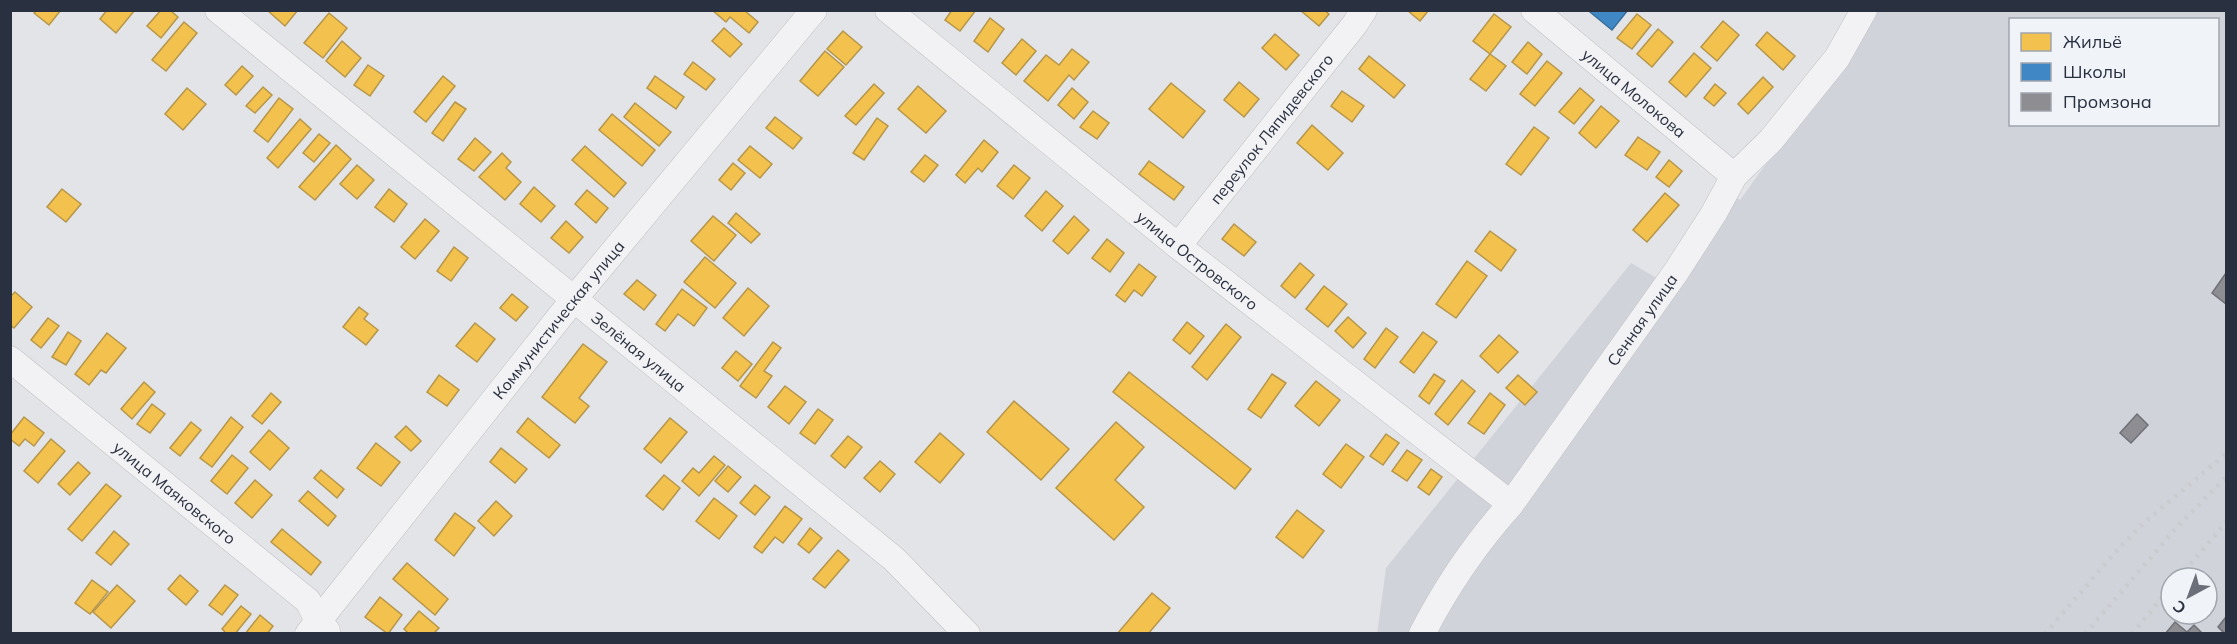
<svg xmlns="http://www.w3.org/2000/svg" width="2237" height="644" viewBox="0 0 2237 644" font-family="Mulish,sans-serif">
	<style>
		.built { fill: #d1d3da; fill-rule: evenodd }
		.homes { fill: #f2c14e; stroke: #b6964a; stroke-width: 1.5 }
		.schools { fill: #3f88c5; stroke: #386e9d; stroke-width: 1.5 }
		.industry { fill: #8d8d92; stroke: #6f7179; stroke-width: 1.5 }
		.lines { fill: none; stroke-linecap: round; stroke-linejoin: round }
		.minor-casing { stroke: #c1c2c5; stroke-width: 27 }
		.minor { stroke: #f2f2f4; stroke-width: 26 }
		.rail { stroke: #cbcccf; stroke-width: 4.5; stroke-dasharray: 3 6; stroke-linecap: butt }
		.labels { text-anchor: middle; stroke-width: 6; stroke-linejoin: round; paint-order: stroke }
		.street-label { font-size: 16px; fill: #293040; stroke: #f0f3f7 }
	</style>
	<rect width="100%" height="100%" fill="#e3e4e7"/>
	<path class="built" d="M1876 11H2226V633L1377 634 1386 568 1631 263 1660 280 1723 189 1740 200ZM2010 20H2218V124H2010ZM2171 578H2207V614H2171Z"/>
	<g class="homes">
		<polygon points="37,10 61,10 49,25 34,13"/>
		<polygon points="107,10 135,10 116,33 100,19"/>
		<polygon points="161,10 170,10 178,17 161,38 147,26"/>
		<polygon points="267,10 298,10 285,26"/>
		<polygon points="712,10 744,10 758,22 749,33 730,17 726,22"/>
		<polygon points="952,10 976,10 960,31 945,20"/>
		<polygon points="1300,10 1324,10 1329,14 1319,26"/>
		<polygon points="1407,10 1429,10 1420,21"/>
		<polygon points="329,13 347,28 323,58 304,43"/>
		<polygon points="1494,14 1511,27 1490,54 1473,41"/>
		<polygon points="1637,14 1651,25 1632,49 1617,38"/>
		<polygon points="990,18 1004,29 988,52 974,41"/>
		<polygon points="1723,21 1739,35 1717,61 1701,47"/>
		<polygon points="184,22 197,33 166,71 152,60"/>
		<polygon points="724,28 742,44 730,57 712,41"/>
		<polygon points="1658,29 1673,42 1652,67 1637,54"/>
		<polygon points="843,31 862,47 846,65 827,49"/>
		<polygon points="1767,32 1795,56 1783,70 1756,45"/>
		<polygon points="1275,34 1299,55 1286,70 1262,48"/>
		<polygon points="1022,39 1036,51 1016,75 1002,63"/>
		<polygon points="342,41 361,58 345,77 326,61"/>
		<polygon points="1528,42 1542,54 1527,74 1512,62"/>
		<polygon points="1072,49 1089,62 1074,80 1069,75 1048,101 1024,81 1046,55 1059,65"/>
		<polygon points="825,51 844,67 818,96 800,81"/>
		<polygon points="1694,53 1711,68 1686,97 1669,82"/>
		<polygon points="1490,54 1506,66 1486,91 1470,79"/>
		<polygon points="1369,56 1405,85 1394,98 1359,69"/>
		<polygon points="1547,61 1562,73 1535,106 1520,94"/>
		<polygon points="693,62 715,79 706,90 684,74"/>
		<polygon points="368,65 384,76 370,96 354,85"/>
		<polygon points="242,66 253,76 236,95 225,85"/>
		<polygon points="443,76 455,86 426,122 414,112"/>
		<polygon points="655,76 684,97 676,109 647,88"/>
		<polygon points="1763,77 1773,87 1748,114 1738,104"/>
		<polygon points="1239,82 1259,99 1244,117 1224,100"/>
		<polygon points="1171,83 1205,111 1183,138 1149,109"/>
		<polygon points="874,84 884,93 856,125 845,116"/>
		<polygon points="1715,84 1726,93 1714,106 1704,98"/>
		<polygon points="918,86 946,111 926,133 898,109"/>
		<polygon points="263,87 272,95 255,113 246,106"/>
		<polygon points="187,88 206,104 183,130 165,114"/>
		<polygon points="1072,88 1088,102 1074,119 1058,105"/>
		<polygon points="1580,88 1594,100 1574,124 1559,112"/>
		<polygon points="1342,91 1364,106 1352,122 1331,106"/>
		<polygon points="279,98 293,109 268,142 254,131"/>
		<polygon points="455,102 466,109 443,141 432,133"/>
		<polygon points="635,103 671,132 659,146 624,117"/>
		<polygon points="1601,106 1619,121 1596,148 1579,133"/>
		<polygon points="1093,111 1109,123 1097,139 1080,127"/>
		<polygon points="612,114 655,150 642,166 599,130"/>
		<polygon points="775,117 802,138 793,149 766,128"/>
		<polygon points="877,118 888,126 864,160 853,153"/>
		<polygon points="300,119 311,129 278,168 267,158"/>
		<polygon points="1312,125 1343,153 1328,170 1297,143"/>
		<polygon points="1534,127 1549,138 1521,175 1506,164"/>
		<polygon points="319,134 330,143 314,162 303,153"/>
		<polygon points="1638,137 1660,152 1647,170 1625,155"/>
		<polygon points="475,138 491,152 474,171 458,159"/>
		<polygon points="984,140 998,152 982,172 978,168 965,183 956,175"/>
		<polygon points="336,145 351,159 315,200 299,187"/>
		<polygon points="585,146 626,183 614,197 572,160"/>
		<polygon points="750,146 772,164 760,178 738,160"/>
		<polygon points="502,153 511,162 506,168 521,182 505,200 479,177"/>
		<polygon points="925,155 938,165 924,182 911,172"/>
		<polygon points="1669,160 1682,171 1669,187 1656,177"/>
		<polygon points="1149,161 1184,187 1174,200 1139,174"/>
		<polygon points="733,163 745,173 731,190 719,180"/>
		<polygon points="357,165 374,180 357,199 340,184"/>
		<polygon points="1014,165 1030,178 1013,199 997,186"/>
		<polygon points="534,187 555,206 541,222 520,204"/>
		<polygon points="62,189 81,204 66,222 47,207"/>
		<polygon points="389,189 407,204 394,222 375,207"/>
		<polygon points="587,190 608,208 596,223 575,204"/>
		<polygon points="1046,191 1063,206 1042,231 1025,216"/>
		<polygon points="1665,193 1679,205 1647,242 1633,230"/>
		<polygon points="736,213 760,234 751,243 728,223"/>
		<polygon points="713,216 736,235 714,261 691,241"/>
		<polygon points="1074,216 1089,230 1068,254 1053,241"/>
		<polygon points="425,219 439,231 415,259 401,247"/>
		<polygon points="566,221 583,237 569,253 551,238"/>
		<polygon points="1234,224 1256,242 1244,256 1222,239"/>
		<polygon points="1490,231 1516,250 1501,271 1475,251"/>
		<polygon points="1107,239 1124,253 1110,272 1092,258"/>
		<polygon points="454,247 468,258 451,281 437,271"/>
		<polygon points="705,257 736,283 715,308 684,282"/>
		<polygon points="1467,261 1487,276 1456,318 1436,304"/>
		<polygon points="1300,263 1314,275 1295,298 1281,286"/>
		<polygon points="1139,264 1156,277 1142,296 1134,290 1125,302 1116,295"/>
		<polygon points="637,280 656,295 644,310 624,294"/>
		<polygon points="1324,286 1347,304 1328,327 1306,309"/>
		<polygon points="748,288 769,306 744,336 723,318"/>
		<polygon points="682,289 707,308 694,326 678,314 665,331 656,324"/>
		<polygon points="15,292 32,307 14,328 10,325 10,297"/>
		<polygon points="512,294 528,307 516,321 500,308"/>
		<polygon points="359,307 368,314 364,319 378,330 366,345 343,327"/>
		<polygon points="1348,317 1366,333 1353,348 1335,331"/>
		<polygon points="48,318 59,326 41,348 31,340"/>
		<polygon points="1187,322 1204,336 1190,354 1173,340"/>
		<polygon points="475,323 495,339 477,362 456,346"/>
		<polygon points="1226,324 1241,337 1207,380 1192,367"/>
		<polygon points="1386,328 1398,337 1375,368 1364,359"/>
		<polygon points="68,332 81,341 66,365 52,357"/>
		<polygon points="1423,332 1437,342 1414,373 1400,362"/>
		<polygon points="107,333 126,348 106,373 101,370 89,385 75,374"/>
		<polygon points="1499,335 1518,352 1498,373 1480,356"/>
		<polygon points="773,342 781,348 764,371 772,376 756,398 740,386"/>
		<polygon points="583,344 607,362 579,398 589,406 575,423 542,397"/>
		<polygon points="736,351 752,364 738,381 722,368"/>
		<polygon points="1129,372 1251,469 1235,489 1113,392"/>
		<polygon points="1272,374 1286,383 1261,418 1248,409"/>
		<polygon points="1434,374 1445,381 1429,404 1419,396"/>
		<polygon points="439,375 459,390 447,406 427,392"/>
		<polygon points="1518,375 1537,392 1525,405 1506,388"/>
		<polygon points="1462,380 1475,391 1448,425 1435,414"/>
		<polygon points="1316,381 1340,400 1319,426 1295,406"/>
		<polygon points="144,382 155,392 132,419 121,409"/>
		<polygon points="785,386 806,402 789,424 768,407"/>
		<polygon points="271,393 281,402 262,424 252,416"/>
		<polygon points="1490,393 1505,405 1484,434 1468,423"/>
		<polygon points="1014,401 1069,449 1041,480 987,432"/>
		<polygon points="152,404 165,414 150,433 137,424"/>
		<polygon points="818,409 833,420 815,444 800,433"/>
		<polygon points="24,417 44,433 34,446 25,439 19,446 10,439 10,435"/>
		<polygon points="231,417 243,427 212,467 200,458"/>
		<polygon points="528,418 560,445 549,458 517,432"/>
		<polygon points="670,418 687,432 661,463 644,449"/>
		<polygon points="191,422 201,430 180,456 170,448"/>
		<polygon points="1116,422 1144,447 1115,480 1144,507 1114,540 1056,488"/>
		<polygon points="406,426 421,441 411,451 395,437"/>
		<polygon points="269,430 289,448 270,470 250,452"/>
		<polygon points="940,433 964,454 940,483 915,462"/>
		<polygon points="1386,434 1399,443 1383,465 1370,456"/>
		<polygon points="848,436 862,447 845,468 831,456"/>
		<polygon points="51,439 65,451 38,483 24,471"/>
		<polygon points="376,443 400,462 381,486 357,468"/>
		<polygon points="1346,444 1364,457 1341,488 1323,474"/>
		<polygon points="501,448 527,469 515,483 490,462"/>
		<polygon points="1407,450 1422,460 1407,481 1392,471"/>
		<polygon points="232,455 248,468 227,494 211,481"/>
		<polygon points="714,456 725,465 699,496 682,481 693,468 699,473"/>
		<polygon points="880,461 895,474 880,492 864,478"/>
		<polygon points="78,462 90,473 70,495 58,484"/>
		<polygon points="728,466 741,477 728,492 715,481"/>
		<polygon points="1431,469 1442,477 1429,495 1418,487"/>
		<polygon points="321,470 344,489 337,498 314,478"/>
		<polygon points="664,475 680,488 663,510 646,496"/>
		<polygon points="255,480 272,495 252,518 235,503"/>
		<polygon points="106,484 121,496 82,541 68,529"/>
		<polygon points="755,485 770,497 755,515 740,503"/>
		<polygon points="308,491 336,516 328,526 299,501"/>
		<polygon points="714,498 737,516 719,539 696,521"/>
		<polygon points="496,501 512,516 494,536 478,521"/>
		<polygon points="785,506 802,519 783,543 775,537 762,553 754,547"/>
		<polygon points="1297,510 1324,531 1303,558 1276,537"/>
		<polygon points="455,513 475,528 454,556 435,540"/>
		<polygon points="810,528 822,538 809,553 798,544"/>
		<polygon points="282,529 321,562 311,575 271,542"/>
		<polygon points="114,531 129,544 111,565 96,553"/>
		<polygon points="838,550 849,560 825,588 813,579"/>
		<polygon points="407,563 448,599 435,615 393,579"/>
		<polygon points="180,575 198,591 186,605 168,589"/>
		<polygon points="92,580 108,592 90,614 75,603"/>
		<polygon points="117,585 135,601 111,628 93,612"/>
		<polygon points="225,585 238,595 222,615 209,605"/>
		<polygon points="1152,593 1170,608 1148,634 1117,634"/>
		<polygon points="380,597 402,615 388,634 365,617"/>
		<polygon points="241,606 251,614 235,634 227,634 222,629"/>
		<polygon points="419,611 439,628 433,634 409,634 404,629"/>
		<polygon points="260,615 273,626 267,634 245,634"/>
	</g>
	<polygon class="schools" points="1592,10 1628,10 1612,30 1590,12"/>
	<g class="industry">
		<polygon points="2226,273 2226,304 2212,293"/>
		<polygon points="2137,414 2148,425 2131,443 2120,433"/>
		<polygon points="2226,617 2226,634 2225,634 2218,627"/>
		<polygon points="2175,622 2187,632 2194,625 2203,634 2165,634"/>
	</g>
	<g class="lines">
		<defs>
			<g id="minor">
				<path id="s1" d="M218 10 894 559 967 634"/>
				<path id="s2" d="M888 10 1178 246 1511 504"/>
				<path id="s3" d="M1534 10 1734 176"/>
				<path id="s4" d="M1178 246 1355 24 1364 10"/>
				<path id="s5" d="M10 359 308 601 318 621 327 631"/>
				<path id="s6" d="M308 634 574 299 814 10"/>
				<path id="s7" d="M1422 634C1446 587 1476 543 1511 504L1676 272 1714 213 1734 176 1771 140 1837 58 1864 10"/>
			</g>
		</defs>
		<use href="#minor" class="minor-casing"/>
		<use href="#minor" class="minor"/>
		<g class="rail">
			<polyline points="2179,578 2226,522"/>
			<polyline points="2045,634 2118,549 2145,522 2226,454"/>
			<polyline points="2085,634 2178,526 2226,477"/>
			<polyline points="2132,634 2171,587"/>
		</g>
	</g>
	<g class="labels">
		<g class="street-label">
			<text dy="6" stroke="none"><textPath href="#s3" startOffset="130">улица Молокова</textPath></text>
			<text dy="6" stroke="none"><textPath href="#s4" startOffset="150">переулок Ляпидевского</textPath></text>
			<text dy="6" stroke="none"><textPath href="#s2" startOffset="398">улица Островского</textPath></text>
			<text dy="6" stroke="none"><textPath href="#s6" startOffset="402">Коммунистическая улица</textPath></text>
			<text dy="6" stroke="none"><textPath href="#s7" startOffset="384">Сенная улица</textPath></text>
			<text dy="6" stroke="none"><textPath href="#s1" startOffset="542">Зелёная улица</textPath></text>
			<text dy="6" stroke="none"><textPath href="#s5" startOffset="212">улица Маяковского</textPath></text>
		</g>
	</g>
	<rect width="2237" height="644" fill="none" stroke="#293040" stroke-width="24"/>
	<rect x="2009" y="18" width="210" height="108" fill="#f0f3f7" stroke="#a0a5ae" stroke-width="1.5"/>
	<rect x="2021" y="33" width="30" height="18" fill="#f2c14e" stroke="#a0a5ae" stroke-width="1.5"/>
	<text x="2063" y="48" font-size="18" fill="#293040">Жильё</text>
	<rect x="2021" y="63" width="30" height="18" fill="#3f88c5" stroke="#a0a5ae" stroke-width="1.5"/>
	<text x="2063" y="78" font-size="18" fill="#293040">Школы</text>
	<rect x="2021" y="93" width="30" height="18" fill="#8d8d92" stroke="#a0a5ae" stroke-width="1.5"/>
	<text x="2063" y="108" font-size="18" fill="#293040">Промзона</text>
	<g transform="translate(2189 596) rotate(221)"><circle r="28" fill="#f0f3f7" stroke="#a0a5ae" stroke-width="1.5"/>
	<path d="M0-4.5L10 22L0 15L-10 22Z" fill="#6a6f7a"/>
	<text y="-9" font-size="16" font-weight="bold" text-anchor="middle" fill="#293040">С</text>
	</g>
</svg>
